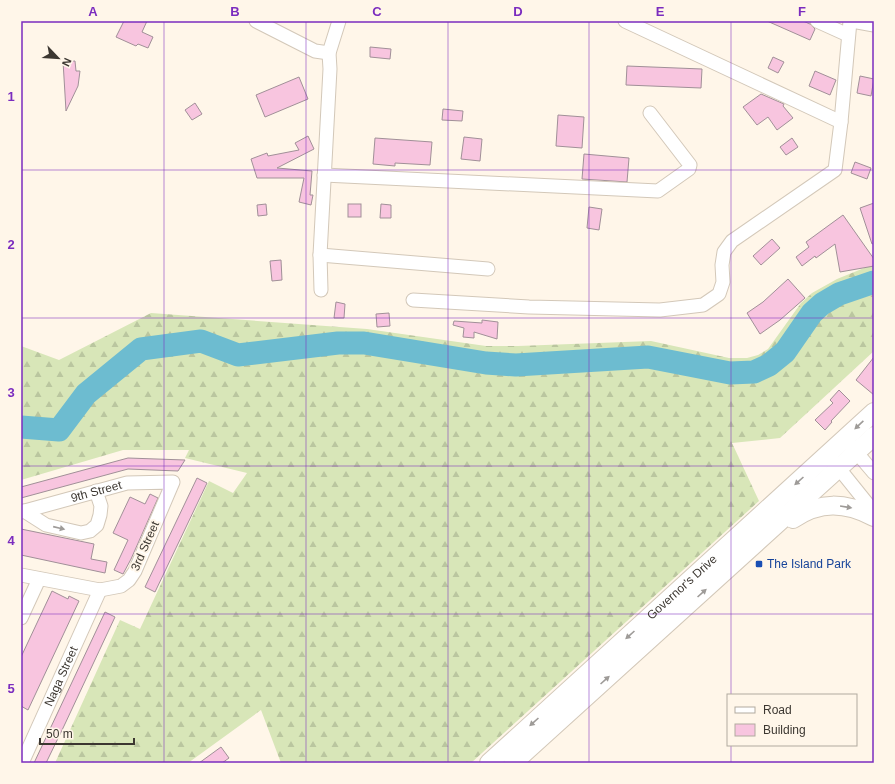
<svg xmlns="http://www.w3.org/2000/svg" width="895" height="784" viewBox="0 0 895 784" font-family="Helvetica,sans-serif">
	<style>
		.forest { fill: url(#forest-firs) }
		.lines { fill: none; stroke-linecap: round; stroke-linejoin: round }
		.river { stroke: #6dbcd0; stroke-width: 23 }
		.building { fill: #f8c5df; stroke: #a19098 }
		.minor-casing { stroke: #d3c8b9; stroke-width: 15 }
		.highway-casing { stroke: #d3c8b9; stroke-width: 20 }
		.minor { stroke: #fff; stroke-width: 13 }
		.highway { stroke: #fff; stroke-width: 18 }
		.oneway { fill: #9e9b98 }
		.grid { fill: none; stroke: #7b2cbf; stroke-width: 1; stroke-opacity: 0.55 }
		.transit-dot { fill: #1a4fb4; stroke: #fff6e9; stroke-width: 1.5 }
		.labels { text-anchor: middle; stroke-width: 4; stroke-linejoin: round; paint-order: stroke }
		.street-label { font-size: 12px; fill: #3c3731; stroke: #fff6e9 }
		.transit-label { font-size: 12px; fill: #164399; stroke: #fff6e9; text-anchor: start }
		.neatline { fill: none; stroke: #7b2cbf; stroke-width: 1.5 }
		.grid-label { font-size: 13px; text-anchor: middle; font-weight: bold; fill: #7b2cbf }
	</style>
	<defs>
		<pattern id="forest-firs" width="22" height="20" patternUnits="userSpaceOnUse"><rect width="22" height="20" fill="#d8e6b8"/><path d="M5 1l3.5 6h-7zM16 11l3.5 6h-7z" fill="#bac69f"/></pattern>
	</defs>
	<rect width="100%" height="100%" fill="#fff6e9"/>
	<polygon class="forest" points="874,264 874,351 780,438 732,443 759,501 471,763 281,763 261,710 188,763 55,763 120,620 140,629 209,481 233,493 247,473 185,458 189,450 123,450 21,480 21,346 59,360 151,313 367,329 486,346 518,346 651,341 729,358 747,358 758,355 768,349 801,303 812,293 837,279"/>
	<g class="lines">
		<polyline class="river" points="21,427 59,430 86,394 141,349 201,341 238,355 338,343 364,343 486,363 516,365 648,357 730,373 754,372 769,365 785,352 812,313 822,304 839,294 874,282"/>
	</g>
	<g class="building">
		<polygon points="124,21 147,21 142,32 153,37 148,48 138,44 136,46 116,37"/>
		<polygon points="767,21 803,21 810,24 815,29 810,40"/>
		<polygon points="370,47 391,49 390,59 370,57"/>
		<polygon points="773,57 784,62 778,73 768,68"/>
		<polygon points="63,61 75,61 76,71 80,71 78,86 66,111"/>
		<polygon points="627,66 702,69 701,88 626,85"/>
		<polygon points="815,71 836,80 830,95 809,86"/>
		<polygon points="860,76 874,79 871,96 857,93"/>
		<polygon points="299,77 308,99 265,117 256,95"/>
		<polygon points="761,94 784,104 783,106 793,118 777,130 768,117 757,125 743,107"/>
		<polygon points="195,103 202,114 192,120 185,110"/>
		<polygon points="443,109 463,111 462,121 442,120"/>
		<polygon points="558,115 584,117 582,148 556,146"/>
		<polygon points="308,136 314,149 277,168 312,171 310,195 313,195 311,205 299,202 304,178 257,178 251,159 267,153 268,156 299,150 295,143"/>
		<polygon points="464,137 482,139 480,161 461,159"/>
		<polygon points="375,138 432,142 430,165 395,163 395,166 373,164"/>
		<polygon points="792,138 798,147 786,155 780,147"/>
		<polygon points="584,154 629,158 627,182 582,179"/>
		<polygon points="855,162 871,168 867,179 851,173"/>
		<polygon points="874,203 874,243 872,244 860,208"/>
		<polygon points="266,204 267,215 258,216 257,205"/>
		<rect x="348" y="204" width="13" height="13"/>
		<polygon points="381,204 391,205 391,218 380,218"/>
		<polygon points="589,207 602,209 599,230 587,228"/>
		<polygon points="843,215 874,259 874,266 840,272 835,244 816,258 815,256 802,266 796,257 809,247 806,242"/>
		<polygon points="772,239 780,248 761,265 753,256"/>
		<polygon points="281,260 282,280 272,281 270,261"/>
		<polygon points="788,279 805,298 780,320 760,334 747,313 763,302"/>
		<polygon points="336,302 345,304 344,318 334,318"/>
		<polygon points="389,313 390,326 377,327 376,314"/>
		<polygon points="482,320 498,322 497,339 474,332 474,338 463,337 464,328 453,325 454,321 482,323"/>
		<polygon points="874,357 874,395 856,380"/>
		<polygon points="839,390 850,401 831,421 832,422 825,430 815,420 833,403 830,400"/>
		<polygon points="128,458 185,460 178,471 128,469 21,498 21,487"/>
		<polygon points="197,478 207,483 155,592 145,587"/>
		<polygon points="150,494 158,498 131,559 123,574 114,570 128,540 113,533 130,497 145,504"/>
		<polygon points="21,529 94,544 91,559 107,562 105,573 21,555"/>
		<polygon points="52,591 68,599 69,596 79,601 28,710 21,706 21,657"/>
		<polygon points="105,612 115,617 64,726 46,763 34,763"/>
		<polygon points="221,747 229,758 222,763 199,763"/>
	</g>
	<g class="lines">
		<defs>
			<g id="minor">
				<polyline points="256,21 315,51 329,53"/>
				<polyline points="625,21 841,122"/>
				<polyline points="817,21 848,35"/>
				<polyline points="852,21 874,25"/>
				<polyline points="324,175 658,191 689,169 690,165 650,113"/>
				<polyline points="320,255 488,269"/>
				<polyline points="321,290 320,255 330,69 329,53 339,21"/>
				<polyline points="413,300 529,307 660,310 703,305 719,294 723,282 722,265 724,252 732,241 835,170 841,122 850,21"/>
				<polyline points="851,446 874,473"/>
				<polyline points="833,461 874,512"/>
				<polyline points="24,511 46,525 81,533 90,531 97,525 100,515 101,506 96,491"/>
				<path id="s1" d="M21 512 127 483 173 482 135 571 129 580 121 586 100 590 21 575"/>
				<polyline points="21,618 39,579"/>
				<path id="s2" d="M22 763 100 590"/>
			</g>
			<g id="highway">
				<path d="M793 519C820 501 845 502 874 517"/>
				<path id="s3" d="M489 763 874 412"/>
				<polyline points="513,763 874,436"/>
			</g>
		</defs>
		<use href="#minor" class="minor-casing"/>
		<use href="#highway" class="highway-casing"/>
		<use href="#minor" class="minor"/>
		<use href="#highway" class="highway"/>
	</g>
	<defs><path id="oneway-solid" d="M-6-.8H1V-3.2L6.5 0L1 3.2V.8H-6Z"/></defs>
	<g class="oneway">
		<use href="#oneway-solid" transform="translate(859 425) rotate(137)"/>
		<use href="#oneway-solid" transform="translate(799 481) rotate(138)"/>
		<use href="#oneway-solid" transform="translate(846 507) rotate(9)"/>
		<use href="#oneway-solid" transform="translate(59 528) rotate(13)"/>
		<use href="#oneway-solid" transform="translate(702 593) rotate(-42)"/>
		<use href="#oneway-solid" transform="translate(630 635) rotate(138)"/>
		<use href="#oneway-solid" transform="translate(605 680) rotate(-42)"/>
		<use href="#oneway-solid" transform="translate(534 722) rotate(138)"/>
	</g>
	<path class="grid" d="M164 21V763M306 21V763M448 21V763M589 21V763M731 21V695M21 170H874M21 318H874M21 466H874M21 614H874M731 745V763"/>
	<rect class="transit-dot" x="755" y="560" width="8" height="8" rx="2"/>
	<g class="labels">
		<g class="street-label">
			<text dy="4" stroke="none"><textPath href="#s1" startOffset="78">9th Street</textPath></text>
			<text transform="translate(145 546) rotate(-66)" y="4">3rd Street</text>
			<text dy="4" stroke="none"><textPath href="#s3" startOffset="261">Governor's Drive</textPath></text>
			<text dy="4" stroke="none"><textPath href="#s2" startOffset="95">Naga Street</textPath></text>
		</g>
		<g class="transit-label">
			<text x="767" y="568">The Island Park</text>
		</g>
	</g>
	<rect width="895" height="784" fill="none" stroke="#fff6e9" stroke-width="44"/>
	<rect x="727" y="694" width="130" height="52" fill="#fff6e9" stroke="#b1aa9f"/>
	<rect x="735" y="707" width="20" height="6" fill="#ffffff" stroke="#b1aa9f"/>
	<text x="763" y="714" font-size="12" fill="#3c3731">Road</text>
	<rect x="735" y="724" width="20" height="12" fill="#f8c5df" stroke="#b1aa9f"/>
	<text x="763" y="734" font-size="12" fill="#3c3731">Building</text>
	<g transform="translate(58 58) rotate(115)" stroke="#fff6e9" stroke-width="3" paint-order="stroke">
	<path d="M0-3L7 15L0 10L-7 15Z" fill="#3c3731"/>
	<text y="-6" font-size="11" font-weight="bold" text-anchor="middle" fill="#3c3731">N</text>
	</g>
	<path d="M40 738v6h94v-6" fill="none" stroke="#3c3731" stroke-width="2"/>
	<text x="46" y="738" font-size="12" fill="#3c3731" stroke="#fff6e9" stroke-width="3" paint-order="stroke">50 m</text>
	<rect x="22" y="22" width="851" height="740" class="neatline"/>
	<g class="grid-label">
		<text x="93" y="16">A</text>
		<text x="235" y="16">B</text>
		<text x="377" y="16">C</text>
		<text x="518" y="16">D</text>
		<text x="660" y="16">E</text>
		<text x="802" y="16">F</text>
		<text x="11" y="101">1</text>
		<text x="11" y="249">2</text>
		<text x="11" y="397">3</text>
		<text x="11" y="545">4</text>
		<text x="11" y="693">5</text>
	</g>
</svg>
